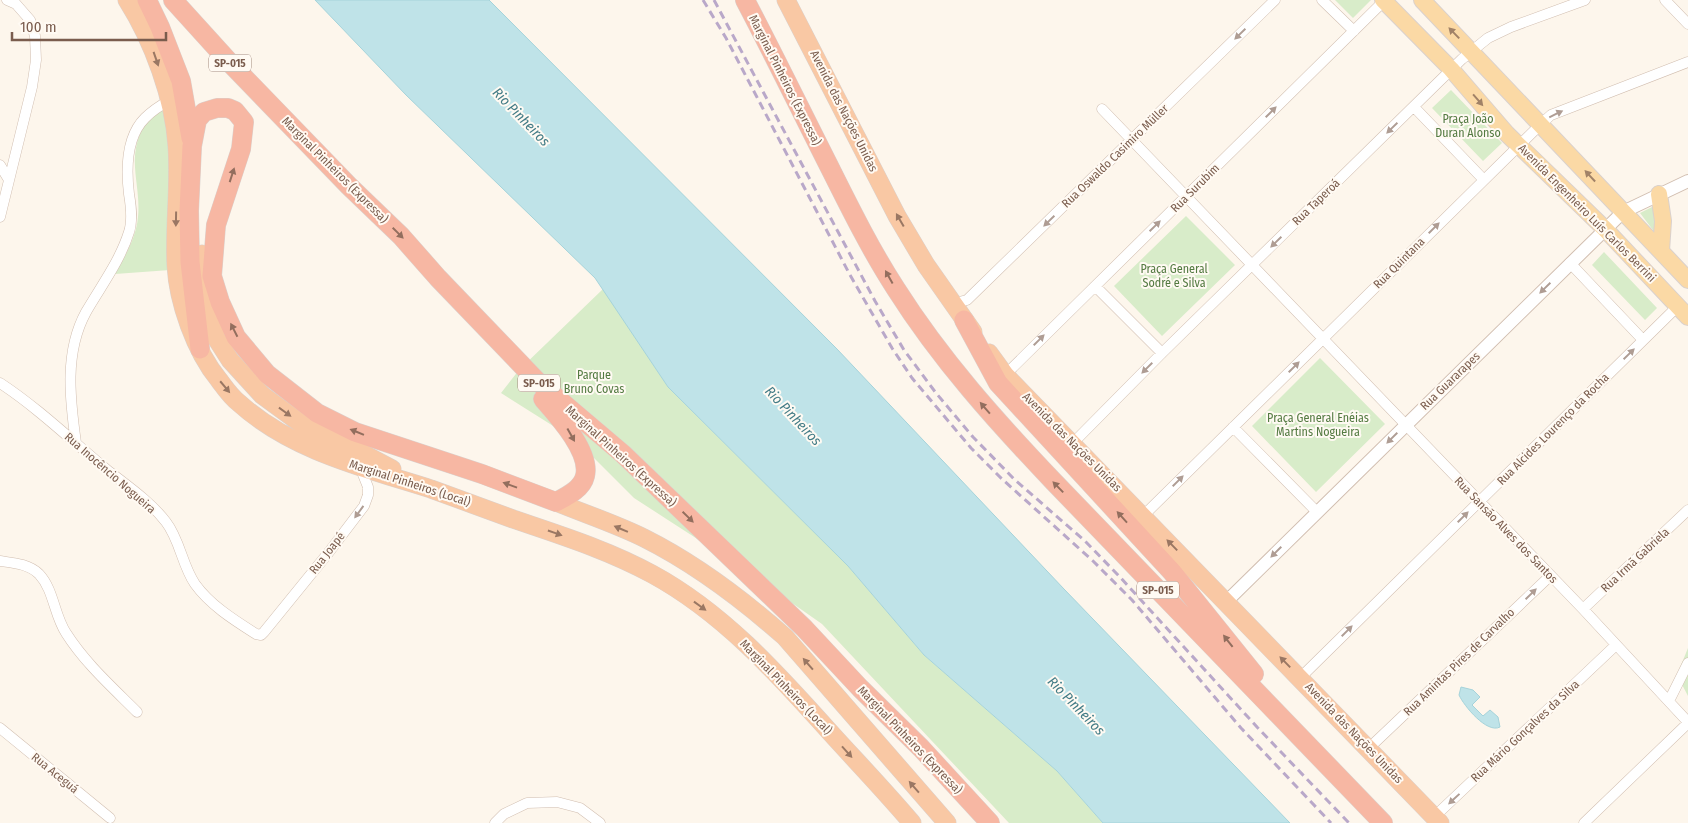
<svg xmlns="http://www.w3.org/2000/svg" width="1688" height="823" font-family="'Fira Sans Condensed',sans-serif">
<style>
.green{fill:#d8ecc9}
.water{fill:#bfe3e8;stroke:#a5d3da}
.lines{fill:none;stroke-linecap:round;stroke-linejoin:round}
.minor-casing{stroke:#d1beb0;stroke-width:11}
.tertiary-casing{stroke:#d1beb0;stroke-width:14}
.primary-casing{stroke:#dad1cd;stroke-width:18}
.trunk-casing{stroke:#dad1cd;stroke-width:19}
.motorway-casing{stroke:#dad1cd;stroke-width:20}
.minor{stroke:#fff;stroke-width:10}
.tertiary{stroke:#fff;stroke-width:12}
.primary{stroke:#fbd9a5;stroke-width:16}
.trunk{stroke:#f9c8a4;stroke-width:18}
.motorway{stroke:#f7b7a3;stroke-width:19}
.rail{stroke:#b9a8c9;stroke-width:3;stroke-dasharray:8 5;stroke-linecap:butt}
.oneway{fill:#a18267}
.oneway2{fill:#af9d94}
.oneway3{fill:#9a7763}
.oneway4{fill:#936e5e}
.labels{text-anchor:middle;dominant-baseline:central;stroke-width:4;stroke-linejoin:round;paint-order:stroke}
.shield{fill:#fffaf3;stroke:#a28b7f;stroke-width:1}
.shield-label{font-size:11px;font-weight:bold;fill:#7a5c4d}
.street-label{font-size:12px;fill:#7a5c4d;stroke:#fffaf3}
.park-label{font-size:12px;fill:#537a41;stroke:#fffaf3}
.water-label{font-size:14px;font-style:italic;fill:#437c86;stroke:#fffaf3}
</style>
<rect width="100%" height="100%" fill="#fdf6ec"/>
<!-- green -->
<path class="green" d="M1335,0H1371L1353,18Z
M1451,90L1502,143L1483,161L1432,108Z
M163,109L169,129L170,270L115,274C125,256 136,238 138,217C141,187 128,163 140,134C142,130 143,126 145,123C150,118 158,114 163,109Z
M1658,204L1656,234L1640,213Z
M1186,216L1235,265L1162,336L1114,286Z
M1604,252L1657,308L1645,320L1592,265Z
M603,289L668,387L848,566L924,655L1057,771L1103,823H1009L822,624L739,566L634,498L577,441L501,393L519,370Z
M1320,358L1385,424L1316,492L1252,426Z
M1688,648V696L1677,675Z"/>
<!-- water -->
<path class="water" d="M315,0H489L837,349L1064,589L1290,823H1103L1057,771L924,655L848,566L668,387L595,278L406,95Z
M1461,687L1473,690L1480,697L1472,705L1483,716L1490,710L1498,717L1500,727C1487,734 1464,706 1459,695Z"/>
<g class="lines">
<!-- minor casing -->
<g class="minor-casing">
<path id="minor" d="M1322,0L1354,31
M1665,0L1688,24
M1414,107L1484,180
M1102,109L1583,609L1688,722
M0,165L9,180
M0,217L32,87L36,60L35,36L30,20L16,4L7,0
M1570,263L1643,340
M1095,286L1162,353
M951,300L959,302L967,300L1275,0
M1005,375L1384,1
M0,383C38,408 71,440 106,469C126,485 150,501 166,522C180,540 182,565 195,584C210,605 234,620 256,634L261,635L264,632L329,552L364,506L368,495V487L360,467
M1233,427L1317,512
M76,443C70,400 64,352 86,312C101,286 120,261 129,232C133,220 131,206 129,194C126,169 126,137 145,118C152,111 161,105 170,100
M1073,443L1162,353L1462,59L1488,38L1511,27L1585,0
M1143,516L1541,124L1551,115L1688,62
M0,561C14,563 29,564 39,574C54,590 54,615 66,633C85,663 112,687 137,712
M1583,609L1688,510
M1300,678L1678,306
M1669,701L1688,663
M0,728L110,818
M1368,749L1550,576
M1434,817L1616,645
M495,823L504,814L527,803L557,802L580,808L600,823
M1584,823L1688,723"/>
</g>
<!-- tertiary casing -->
<g class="tertiary-casing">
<path id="tertiary" d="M1227,601L1623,212L1688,181"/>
</g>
<!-- primary casing -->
<g class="primary-casing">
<path id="primary" d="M1383,0L1451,69L1507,134L1605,229L1688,317
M1422,0L1688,280
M1659,194L1663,221L1661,251"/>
</g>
<!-- trunk casing -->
<g class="trunk-casing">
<path id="trunk" d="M127,0C153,41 174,98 177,146C180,185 174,225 176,265C178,302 195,351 219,380C225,388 231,397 239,403C292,451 365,468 431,489C458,499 486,509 513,519C560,535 608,550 652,574C722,612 776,672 828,730C856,761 885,791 912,823
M786,0L897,216L926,265L973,332
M202,254V273L216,338L230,360L262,395L307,428L358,451L392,469
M989,353L1005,375L1440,823
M556,502C585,514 616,524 644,538C696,564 742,599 785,637L947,823"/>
</g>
<!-- motorway casing -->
<g class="motorway-casing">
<path id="motorway" d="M147,0L160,27L181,81L191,138
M173,0L231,64L349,186L401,236L438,278L537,381L623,454L804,628L860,688L921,748L990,823
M745,0C775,57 803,115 832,172C852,212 872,252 896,289C941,360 996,421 1054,482L1383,823
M964,320L998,383L1172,572L1254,674
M200,349L190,262L189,211L192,146L197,120L204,112L217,108H228L235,111L244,122L241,149L216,225L212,276L220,302L236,337L267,374L317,413L355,432L482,474L556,502C567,496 582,489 585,476C591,452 558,416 543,399"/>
</g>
<!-- minor -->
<use href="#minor" class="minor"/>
<!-- tertiary -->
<use href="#tertiary" class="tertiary"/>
<!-- primary -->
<use href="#primary" class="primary"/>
<!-- trunk -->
<use href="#trunk" class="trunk"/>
<!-- motorway -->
<use href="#motorway" class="motorway"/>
<!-- rail -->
<path class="rail" d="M703,0L726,38L850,275L892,348L912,378L971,448L1002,479L1093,561L1132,600L1241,728L1331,823
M714,0L875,301L904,350L936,393L973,437L1015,480L1085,541L1119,576L1257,727L1349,823"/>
</g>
<!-- one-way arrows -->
<defs><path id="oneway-solid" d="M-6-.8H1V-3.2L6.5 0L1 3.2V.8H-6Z" transform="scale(1.25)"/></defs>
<g class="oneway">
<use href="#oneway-solid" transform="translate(1454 33) rotate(-134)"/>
<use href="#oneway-solid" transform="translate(1478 100) rotate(49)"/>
<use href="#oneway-solid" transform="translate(1590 176) rotate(-133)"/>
</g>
<g class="oneway2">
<use href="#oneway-solid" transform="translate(1240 34) rotate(136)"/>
<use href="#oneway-solid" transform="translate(1271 112) rotate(-45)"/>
<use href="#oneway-solid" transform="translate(1556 114) rotate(-26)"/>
<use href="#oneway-solid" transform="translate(1392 128) rotate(136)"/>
<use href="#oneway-solid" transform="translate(1049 221) rotate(136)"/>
<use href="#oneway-solid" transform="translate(1155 226) rotate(-44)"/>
<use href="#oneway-solid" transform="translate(1434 228) rotate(-45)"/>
<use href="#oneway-solid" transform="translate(1276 242) rotate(136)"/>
<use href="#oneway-solid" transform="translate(1545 288) rotate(136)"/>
<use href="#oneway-solid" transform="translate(1039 340) rotate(-45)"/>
<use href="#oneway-solid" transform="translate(1629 354) rotate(-44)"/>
<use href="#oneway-solid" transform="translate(1294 367) rotate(-45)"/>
<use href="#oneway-solid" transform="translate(1147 368) rotate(135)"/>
<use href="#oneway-solid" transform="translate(1392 438) rotate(135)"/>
<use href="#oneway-solid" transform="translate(1178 481) rotate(-45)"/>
<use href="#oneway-solid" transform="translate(359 512) rotate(126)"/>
<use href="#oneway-solid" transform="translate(1463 517) rotate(-45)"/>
<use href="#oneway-solid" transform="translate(1276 552) rotate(135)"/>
<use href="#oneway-solid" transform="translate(1531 594) rotate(-44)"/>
<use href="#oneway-solid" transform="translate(1347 631) rotate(-45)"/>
<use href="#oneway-solid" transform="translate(1454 799) rotate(137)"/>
</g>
<g class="oneway3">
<use href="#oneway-solid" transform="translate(156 59) rotate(71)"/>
<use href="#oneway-solid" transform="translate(176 219) rotate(91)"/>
<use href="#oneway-solid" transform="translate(900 220) rotate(-120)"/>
<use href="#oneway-solid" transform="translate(225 387) rotate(50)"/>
<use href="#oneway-solid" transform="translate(285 412) rotate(36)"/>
<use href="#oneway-solid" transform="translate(621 529) rotate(-157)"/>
<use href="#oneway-solid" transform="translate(555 533) rotate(19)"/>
<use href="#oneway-solid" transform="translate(1172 545) rotate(-134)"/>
<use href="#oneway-solid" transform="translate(700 606) rotate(36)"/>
<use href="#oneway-solid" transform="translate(1285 662) rotate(-134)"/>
<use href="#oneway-solid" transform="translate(808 664) rotate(-131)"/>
<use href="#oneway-solid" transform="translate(847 752) rotate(48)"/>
<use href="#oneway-solid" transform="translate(914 787) rotate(-131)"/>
</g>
<g class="oneway4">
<use href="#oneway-solid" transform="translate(232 175) rotate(-72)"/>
<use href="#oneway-solid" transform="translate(398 233) rotate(45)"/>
<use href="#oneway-solid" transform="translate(889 277) rotate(-119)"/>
<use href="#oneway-solid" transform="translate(234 330) rotate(-117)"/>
<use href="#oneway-solid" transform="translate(985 408) rotate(-131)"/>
<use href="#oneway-solid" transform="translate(357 432) rotate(-158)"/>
<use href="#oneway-solid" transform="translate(571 435) rotate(61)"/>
<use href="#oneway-solid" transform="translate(510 485) rotate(-160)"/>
<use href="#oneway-solid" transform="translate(1058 487) rotate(-134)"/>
<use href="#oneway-solid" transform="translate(688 517) rotate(44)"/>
<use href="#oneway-solid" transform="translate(1122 517) rotate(-132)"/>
<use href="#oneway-solid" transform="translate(1228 641) rotate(-128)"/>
</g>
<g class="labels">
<!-- shield labels -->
<g class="shield">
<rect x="209" y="54.5" width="42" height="17" rx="4"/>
<rect x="518" y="374.5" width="42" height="17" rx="4"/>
<rect x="1137" y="581.5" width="42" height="17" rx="4"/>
</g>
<g class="shield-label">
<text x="230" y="63">SP-015</text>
<text x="539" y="383">SP-015</text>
<text x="1158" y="590">SP-015</text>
</g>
<!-- street labels -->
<g class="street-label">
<text transform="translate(785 80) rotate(63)">Marginal Pinheiros (Expressa)</text>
<text transform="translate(844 111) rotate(63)">Avenida das Nações Unidas</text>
<text transform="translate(1115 156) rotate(-44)">Rua Oswaldo Casimiro Müller</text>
<text transform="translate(335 170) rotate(45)">Marginal Pinheiros (Expressa)</text>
<text transform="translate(1195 188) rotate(-45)">Rua Surubim</text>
<text transform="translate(1316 202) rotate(-44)">Rua Taperoá</text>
<text transform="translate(1587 213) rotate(45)">Avenida Engenheiro Luís Carlos Berrini</text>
<text transform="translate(1399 263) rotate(-45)">Rua Quintana</text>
<text transform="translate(1450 381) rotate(-44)">Rua Guararapes</text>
<text transform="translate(1553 429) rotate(-45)">Rua Alcides Lourenço da Rocha</text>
<text transform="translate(1072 442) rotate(45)">Avenida das Nações Unidas</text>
<text transform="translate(621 456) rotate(42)">Marginal Pinheiros (Expressa)</text>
<text transform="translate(110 473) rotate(41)">Rua Inocêncio Nogueira</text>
<text transform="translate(410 483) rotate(18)">Marginal Pinheiros (Local)</text>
<text transform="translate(1506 530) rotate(46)">Rua Sansão Alves dos Santos</text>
<text transform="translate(327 553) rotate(-52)">Rua Joapé</text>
<text transform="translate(1635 560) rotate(-43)">Rua Irmã Gabriela</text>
<text transform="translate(1459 662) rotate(-44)">Rua Amintas Pires de Carvalho</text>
<text transform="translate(786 687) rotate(46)">Marginal Pinheiros (Local)</text>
<text transform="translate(1525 731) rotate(-43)">Rua Mário Gonçalves da Silva</text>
<text transform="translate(1354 733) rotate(46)">Avenida das Nações Unidas</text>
<text transform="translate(910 740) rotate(46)">Marginal Pinheiros (Expressa)</text>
<text transform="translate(55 773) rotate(39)">Rua Aceguá</text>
</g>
<!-- park labels -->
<g class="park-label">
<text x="1468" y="119">Praça João<tspan x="1468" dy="14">Duran Alonso</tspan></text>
<text x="1174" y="269">Praça General<tspan x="1174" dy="14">Sodré e Silva</tspan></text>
<text x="594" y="375">Parque<tspan x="594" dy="14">Bruno Covas</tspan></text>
<text x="1318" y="418">Praça General Enéias<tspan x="1318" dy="14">Martins Nogueira</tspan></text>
</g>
<!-- water labels -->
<g class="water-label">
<text transform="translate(521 117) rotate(46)">Rio Pinheiros</text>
<text transform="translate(793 416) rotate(47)">Rio Pinheiros</text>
<text transform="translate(1076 706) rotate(46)">Rio Pinheiros</text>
</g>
</g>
<!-- scale -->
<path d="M12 32v8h154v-8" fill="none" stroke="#7a5c4d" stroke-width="2.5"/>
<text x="20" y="32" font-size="15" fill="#7a5c4d" stroke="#fffaf3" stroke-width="4" paint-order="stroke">100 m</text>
</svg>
